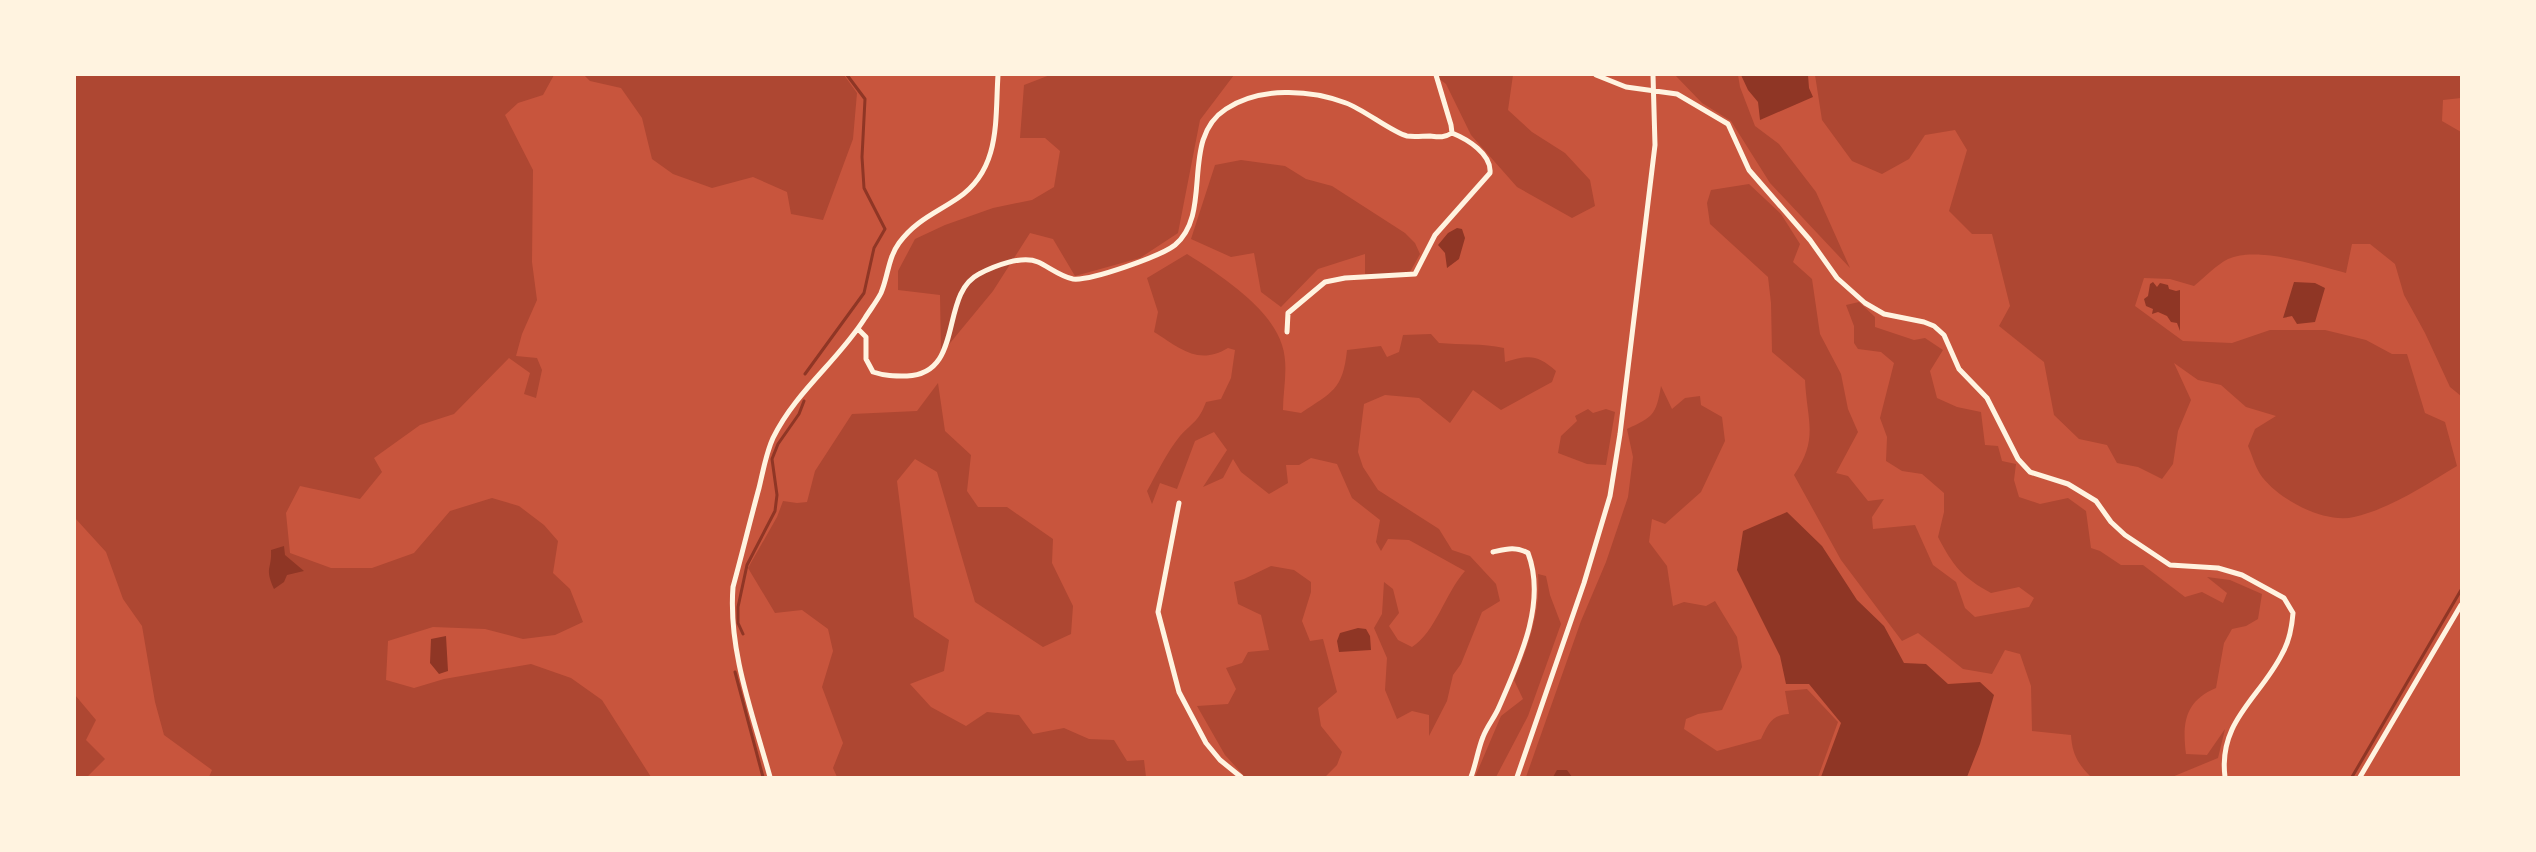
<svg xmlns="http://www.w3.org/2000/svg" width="2536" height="852" font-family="'PT Sans Narrow',sans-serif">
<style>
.green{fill:#ae4732}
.water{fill:#8f3625}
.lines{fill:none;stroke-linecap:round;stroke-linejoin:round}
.stream{stroke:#8f3625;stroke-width:3}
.minor{stroke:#fff3e0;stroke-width:5}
</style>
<rect width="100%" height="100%" fill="#c8553d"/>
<!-- green -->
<path class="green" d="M75,75H554L543,95L518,103L505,115L533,170L532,262L537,300L522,334L516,356L537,358L542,370L536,398L524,394L530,373L509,358L454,414L420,425L374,458L382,472L360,499L300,486L286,513L290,553L331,568H372L414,553L450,511L492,498L519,506L544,525L558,541L553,573L570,589L583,622L555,635L523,639L485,629L433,627L388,641L386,680L414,688L444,679L531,664L571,678L602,700L651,777H209L212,770L164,735L155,702L142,626L123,599L106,552L75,518Z
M584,75H844L857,93L853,139L823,220L791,214L787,192L753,177L712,188L673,174L652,159L642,118L621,88L590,81Z
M1050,75H1234L1200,120L1178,233L1140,258L1075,276L1053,239L1030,233L993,291L941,354L940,295L898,290V271L915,239L945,225L993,208L1032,200L1054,187L1060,151L1045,138H1020L1024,85Z
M1434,75H1513L1508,110L1532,132L1565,153L1590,180L1595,206L1572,218L1517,187L1471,135L1446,84Z
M1675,75H1738L1740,87L1755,126L1779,144L1816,192L1850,268L1770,183L1731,121L1702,103Z
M1815,75H2461V98L2443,100L2442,121L2461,132V396L2450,387L2425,333L2404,295L2395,264L2370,244H2352L2346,273C2315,265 2258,246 2228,259C2216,265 2204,278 2194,286L2170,279L2144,278L2135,306L2183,341L2232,343L2270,330H2325L2366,340L2392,354H2407L2425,413L2445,422L2457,466C2425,485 2392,508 2354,517C2324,524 2277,499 2260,474C2255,466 2252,455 2248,446L2255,429L2276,416L2246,407L2221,385L2198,380L2174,363L2191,400L2178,431L2173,464L2162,479L2138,467L2117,463L2107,445L2079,439L2054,415L2044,362L1999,326L2010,306L1992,234H1972L1949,211L1967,150L1955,130L1925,135L1909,159L1882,174L1852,161L1822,120Z
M1241,160L1285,166L1306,179L1332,186L1405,233L1415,243L1420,254L1409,274H1365V254L1318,269L1281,307L1261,292L1254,253L1231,257L1191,239L1215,165Z
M1749,184L1781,214L1800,244L1793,262L1812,279L1820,334L1841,374L1848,409L1858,432L1836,473L1848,476L1868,501L1884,499L1872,517L1873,529L1915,525L1933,565L1956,582L1965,608L1975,617L2029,607L2034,598L2019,587L1991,593C1962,577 1953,566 1938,537L1944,512V493L1922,474L1902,471L1886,461L1887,437L1880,418L1894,363L1881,352L1858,349L1854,343V326L1846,305L1859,302L1875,317V327L1914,340L1925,338L1943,350L1930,371L1937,398L1957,407L1981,412L1985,445L1998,446L2002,461L2016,464L2014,480L2019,497L2040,504L2068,498L2086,511L2091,548L2100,551L2121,565H2143L2185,597L2202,592L2223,603L2227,593L2207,577L2230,580L2262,594L2258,619L2246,626L2232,629L2224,643L2216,688C2185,701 2182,723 2186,754L2207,755L2225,729L2218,758L2172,777H2091C2078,764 2072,754 2071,735L2032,731L2031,686L2020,654L2005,650L1992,674L1963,669L1918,633L1902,641L1841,560L1794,475C1819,438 1807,422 1805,380L1772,352L1771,303L1768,277L1710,224L1707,203L1711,190Z
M1187,254C1219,274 1271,308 1282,345C1289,366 1283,389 1283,410L1301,413C1332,392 1343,390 1347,350L1381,346L1387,357L1399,352L1403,335L1431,334L1439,343C1461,345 1482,343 1504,348L1505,362C1529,355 1537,354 1556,371L1552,382L1501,410L1473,390L1450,423L1419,398L1385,395L1364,404L1358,452L1363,467L1378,490L1439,529L1452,550L1470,556L1496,584L1500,601L1482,612L1461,664L1453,675L1447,701L1429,736V715L1412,711L1397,719L1385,690L1387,658L1374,628L1382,614L1384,582L1393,589L1399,613L1389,626L1398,640L1412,647C1435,633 1446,592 1465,571L1409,540L1388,539L1381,551L1376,542L1380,520L1352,498L1337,464L1311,458L1299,465H1286L1288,483L1269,494L1241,472L1233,459L1223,478L1203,487L1227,450L1214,432L1195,441L1177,489L1160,483L1152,504L1147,491C1157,473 1167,452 1180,436C1193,422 1199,421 1206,402L1221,399L1231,378L1235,350L1228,348C1198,366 1180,348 1154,332L1158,312L1147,278Z
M938,383L945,431L971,455L967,491L978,507H1007L1053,539L1052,563L1073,606L1071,634L1043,647L975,602L937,472L915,459L897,481L914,617L949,640L944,671L910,684L931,707L966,726L987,712L1019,715L1033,734L1064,728L1089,739L1114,740L1127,761L1144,760L1146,777H837L833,768L843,743L822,687L833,651L828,629L802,610L775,613L748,568L777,517L783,501L797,503L807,502L815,471L852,414L917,411Z
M1661,386L1672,409L1685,398L1700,396L1701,405L1722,417L1725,441L1701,492L1665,524L1652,519L1649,542L1667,566L1673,606L1684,602L1706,606L1715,601L1737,637L1742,667L1722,710L1698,714L1686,719L1684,729L1717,751L1761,739C1768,725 1771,715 1789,714L1785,691L1807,689L1838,722L1818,777H1526L1581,621L1606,562L1628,497L1633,457L1627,429C1653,417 1656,415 1661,386Z
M1588,409L1593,413L1606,409L1615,412L1606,465L1587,464L1558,453L1561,436L1577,421L1575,416Z
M1271,566L1294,570L1311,582V592L1302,621L1310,641L1323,639L1337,692L1318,708L1321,726L1342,752L1337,765L1325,777H1245L1225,755L1197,706L1228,704L1236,689L1226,668L1242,663L1248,652L1269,650L1261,615L1238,604L1234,582L1244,579Z
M1538,574L1546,576L1550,595L1561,624L1528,716L1496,777H1475L1501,716L1523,699L1514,680C1528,647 1541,611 1538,574Z
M75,695L96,720L86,740L105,759L87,777H75Z"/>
<!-- water -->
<path class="water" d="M1741,75H1808L1809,88L1813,97L1760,120L1758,102L1748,90Z
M1457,228L1462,229L1465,238L1459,259L1447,268L1445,253L1438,245L1448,233Z
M2153,282L2157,287L2160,283L2168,285L2169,289L2176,291L2180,290V331L2177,323L2171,322L2167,316L2158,312L2152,314L2153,309L2146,306L2144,299L2148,296L2150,284Z
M2294,282L2315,283L2325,288L2315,322L2297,324L2292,316L2283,318Z
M1787,512L1822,546L1857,600L1884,626L1904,663L1926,664L1948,684L1980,682L1994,695L1980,744L1967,777H1821L1841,723L1809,684H1786L1780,656L1737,570L1743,531Z
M284,546L285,555L304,571L287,575L284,582L274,589C264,567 272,570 271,550Z
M1358,628L1366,629L1370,636L1371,650L1339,652L1337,641L1340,633Z
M446,636L448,671L439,674L430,663L431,639Z
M1557,770H1567L1572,777H1553Z"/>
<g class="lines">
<!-- stream -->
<path class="stream" d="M805,374L864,293L874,248L885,229L864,188L862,157L865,99L847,75
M743,634L738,623V607L747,565L775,511L777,495L772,459L778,444L799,414L804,401
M735,672L763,777
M2352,777L2461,590"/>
<!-- minor -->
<path class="minor" d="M1596,75L1626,87L1677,94L1728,124L1749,170L1810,240L1837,278L1865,303L1884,314L1924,322L1934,326L1944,335L1959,369L1987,398L2018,459L2030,472L2068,484L2096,501L2111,522L2125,535L2170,565L2218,568L2242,575L2284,598L2293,613C2292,626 2289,642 2282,654C2260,698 2218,721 2225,777
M858,329L866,337V359L873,372C885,376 894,376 907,376C965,374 939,294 979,274C994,266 1022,255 1038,262C1049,267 1061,277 1073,279C1091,281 1161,256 1175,245C1214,212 1179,139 1226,109C1260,87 1309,89 1346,103C1363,109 1393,133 1407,136C1414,137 1423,136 1430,136C1439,137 1444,138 1452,133L1451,125L1436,75
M1287,332L1288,313L1325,282L1345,278L1415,274L1435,235L1490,173C1492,154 1467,139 1452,133
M1179,503L1158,612L1179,692L1206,743L1220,760L1241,777
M770,777C753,715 728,651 733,587C742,554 750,521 759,488C763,472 766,453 773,438C796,391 838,361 865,318C870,310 877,301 881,293C888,277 888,258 899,243C916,220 936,213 958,198C1001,169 995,120 998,75
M1471,777C1476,764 1478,749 1483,737C1487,726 1495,717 1499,707C1519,661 1547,603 1528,553C1516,546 1506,549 1493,552
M1517,777L1584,583L1610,496L1620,434L1655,145L1653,75
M2360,777L2461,605"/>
</g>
<!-- border -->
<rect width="2536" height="852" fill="none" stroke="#fff3e0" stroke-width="152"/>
</svg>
